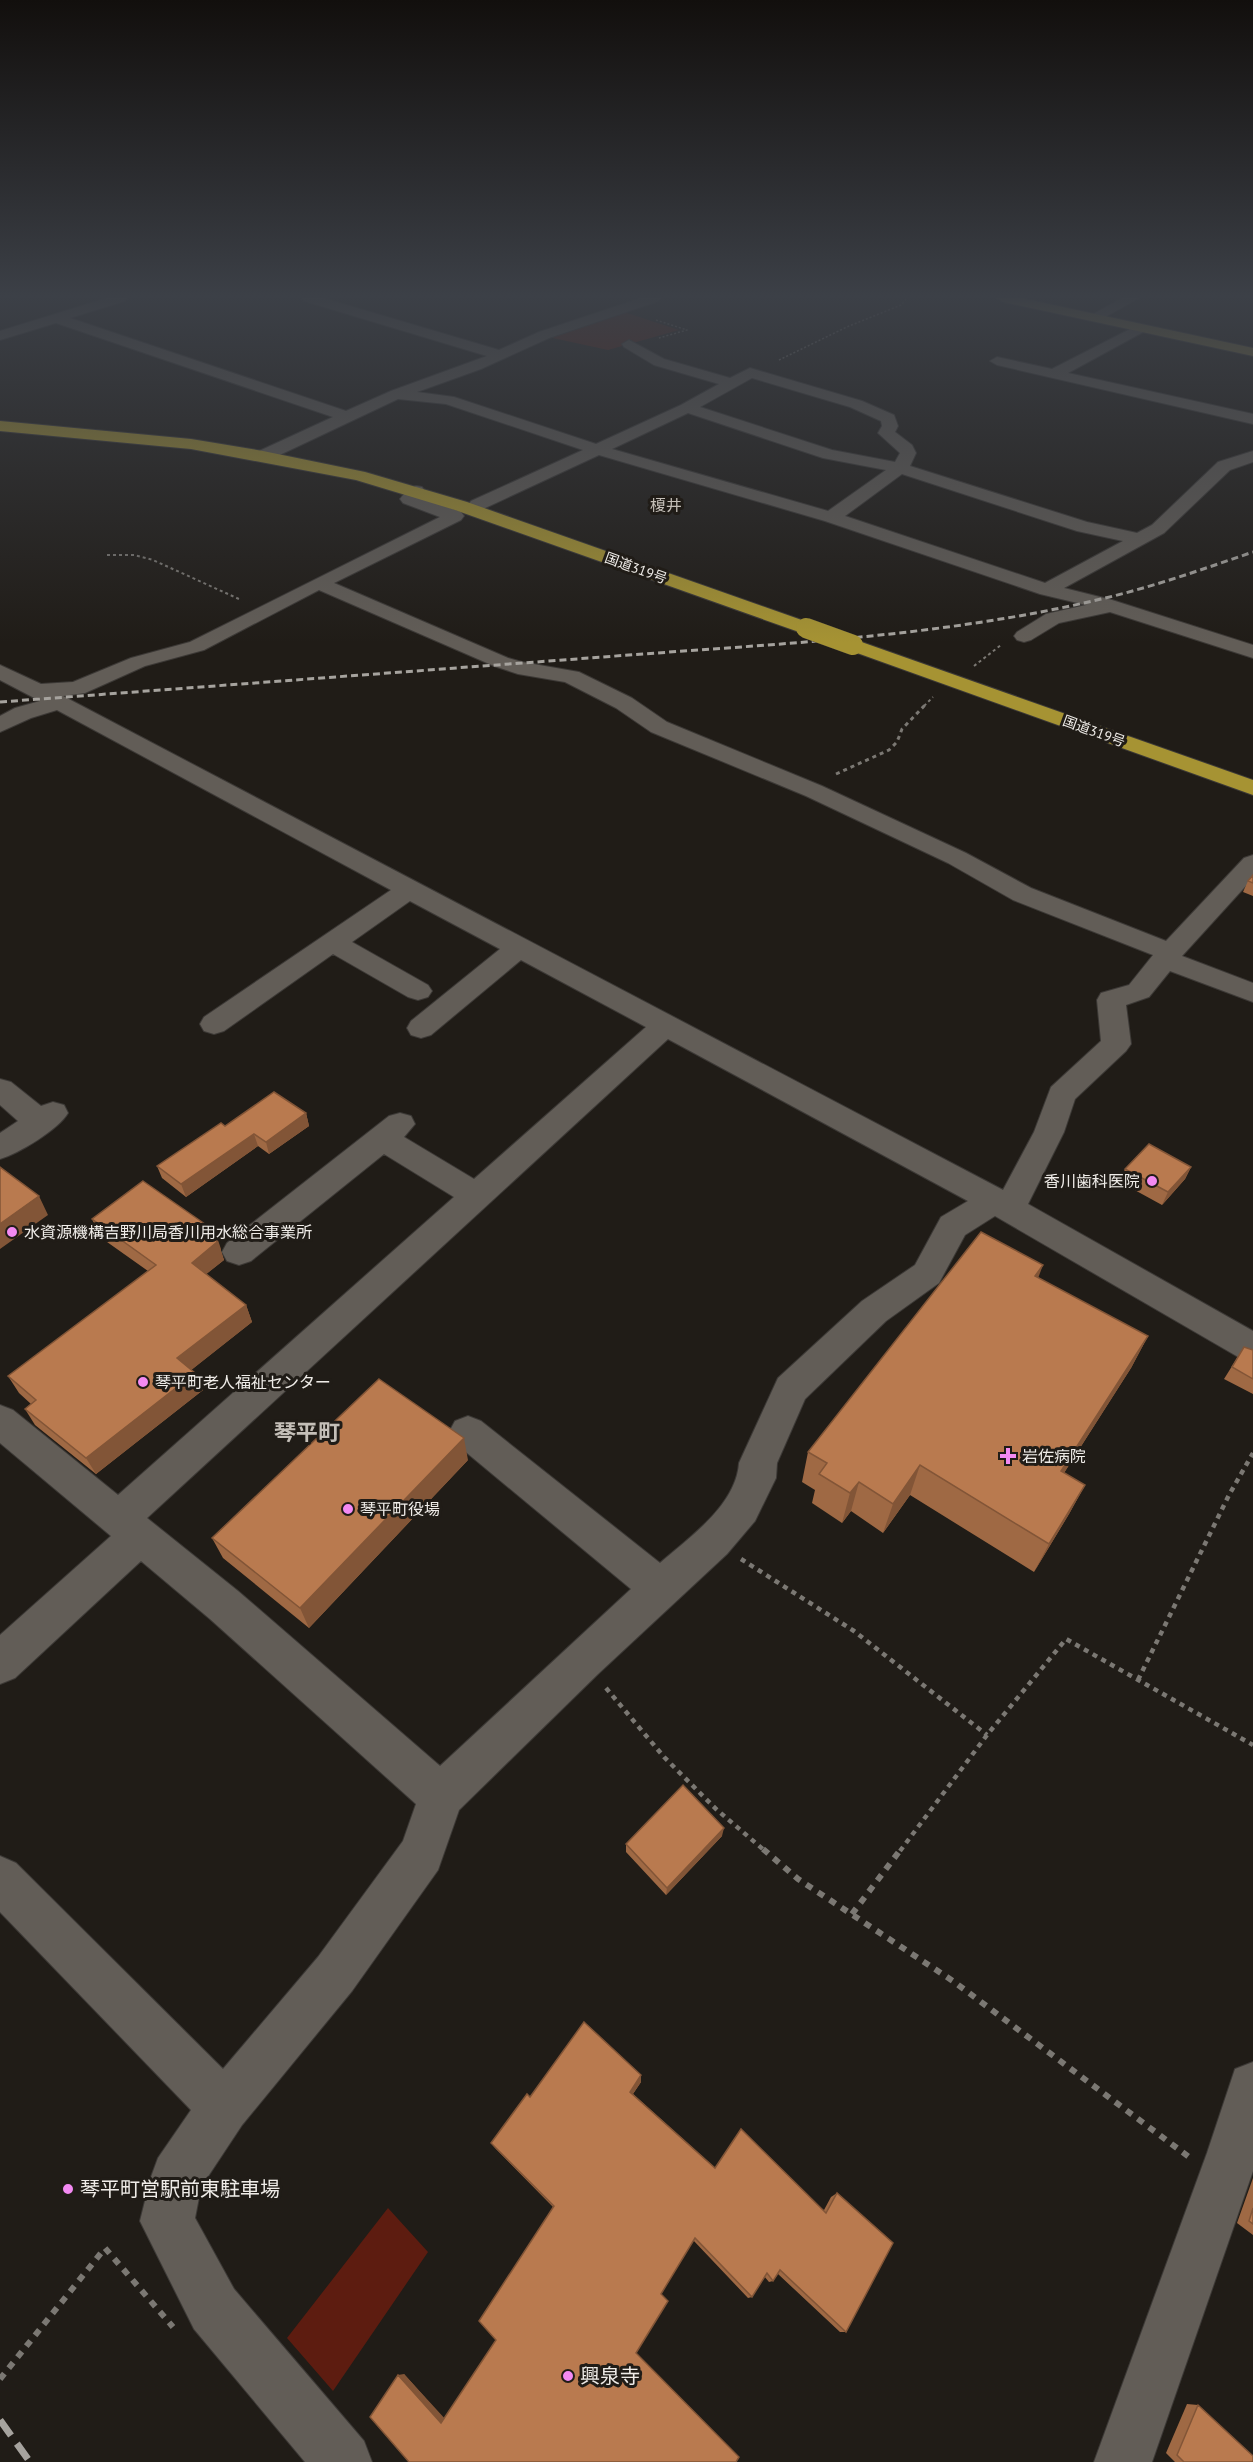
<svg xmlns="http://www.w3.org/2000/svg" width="1253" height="2462" font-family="'PT Sans','Noto Sans JP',sans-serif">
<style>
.green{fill:#5d1c10}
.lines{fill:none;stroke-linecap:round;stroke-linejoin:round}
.minor-casing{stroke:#3c3936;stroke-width:2}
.major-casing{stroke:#3c3936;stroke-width:2}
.highway-casing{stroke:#3c3936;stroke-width:2}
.path-far4{stroke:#7b7873;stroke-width:1.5;stroke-dasharray:2 2;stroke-linecap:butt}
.path-far3{stroke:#7b7873;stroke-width:2;stroke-dasharray:3 3;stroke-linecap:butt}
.path-far2{stroke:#7b7873;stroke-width:3;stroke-dasharray:4 4;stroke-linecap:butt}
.path-far1{stroke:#7b7873;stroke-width:4.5;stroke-dasharray:5 5;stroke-linecap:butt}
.path{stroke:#7b7873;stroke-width:6;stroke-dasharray:7 7;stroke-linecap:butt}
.minor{fill:#625d57;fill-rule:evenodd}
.major{fill:#8b7d41;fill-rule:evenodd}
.highway{fill:#a69333;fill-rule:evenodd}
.rail-far1{stroke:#a6a39e;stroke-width:3;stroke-dasharray:7 4;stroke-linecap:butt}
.rail{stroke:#a6a39e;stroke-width:7;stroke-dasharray:19 10;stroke-linecap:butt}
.highway-bridge-casing{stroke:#3c3936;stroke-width:21;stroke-linecap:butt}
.highway-bridge{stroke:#a69333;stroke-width:20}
.wall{fill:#9f6944}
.shaded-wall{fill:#825537}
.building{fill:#b97a4f;stroke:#825537;stroke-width:1.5}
.poi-dot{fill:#f38af2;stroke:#201c17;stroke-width:2}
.labels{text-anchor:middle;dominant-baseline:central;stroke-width:6;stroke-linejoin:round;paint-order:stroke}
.far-street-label{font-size:14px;fill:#efece8;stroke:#201c17}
.far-quarter-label{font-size:16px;fill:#c4bfb8;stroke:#201c17}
.poi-label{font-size:16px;fill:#efece8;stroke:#201c17;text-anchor:start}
.near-poi-label{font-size:20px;fill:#efece8;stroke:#201c17;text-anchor:start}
.district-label{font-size:22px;font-weight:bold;fill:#c4bfb8;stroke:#201c17}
</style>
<rect width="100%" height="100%" fill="#201c17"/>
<!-- green -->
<path class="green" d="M621,311L679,330L608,350L548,337Z
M388,2208L428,2252L333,2391L287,2338Z"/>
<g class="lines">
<!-- minor casing -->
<g class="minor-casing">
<path id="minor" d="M107,298H127L125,301L70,318L346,411L391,391L487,356L304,301L302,298H323L499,350L539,332L641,298H661L659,301L549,338L481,369L417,392L454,397L596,444L681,405L719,384L654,365L624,347L622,344L629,340L664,359L730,378L750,368L862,401L894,415L898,426L895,432L912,445L916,453L910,466L1087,522L1137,533L1152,525L1218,462L1253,451V462L1230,470L1164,533L1064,588L1112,600L1253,645V658L1110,612L1059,623L1031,640L1024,642L1017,640L1014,636L1017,632L1046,614L1086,605L1040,594L825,521L599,455L483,509H471L468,505L471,501L583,450L446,404L398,399L269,460H257L255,456L257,452L333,417L56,323L0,340V331ZM752,378L850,407L881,421L882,426L878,433L900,453L895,462L832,450L700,407ZM688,413L823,458L886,470L828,511L612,449ZM902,474L1077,531L1123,541L1045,583L845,516Z
M1122,298H1139L1100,320L1095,321L1088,317Z
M1140,324L1147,328L1145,331L1068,373L1253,414V424L997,365L990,361L997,357L1052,369Z
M416,486L422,487L425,491L420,497L461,512L464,516L461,520L334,583L508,658L522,662L579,672L632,698L667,722L822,786L966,853L1031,888L1166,941L1244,858L1253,855V878L1182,956L1253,983V1002L1170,971L1149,997L1126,1005L1131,1044L1126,1051L1075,1099L1064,1132L1028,1204L1253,1331V1363L1240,1358L995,1216L965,1235L939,1283L886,1321L805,1399L777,1463L776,1478L755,1521L727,1554L598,1674L459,1810L438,1870L352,1991L242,2125L201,2187L195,2218L234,2289L364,2441L372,2462H305L194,2329L140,2221L151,2177L158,2158L191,2110L0,1912V1856L16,1863L223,2069L318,1957L403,1841L416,1804L210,1619L141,1561L15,1678L0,1684V1635L111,1536L0,1443V1405L13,1410L118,1495L454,1197L384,1154L251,1261L239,1265L227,1261L222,1252L227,1243L389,1116L400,1113L411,1116L415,1124L404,1137L474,1179L646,1027L521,960L431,1035L421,1038L411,1035L407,1028L411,1021L500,949L410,901L352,942L428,985L432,991L428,997L418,1000L408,997L333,954L224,1031L214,1034L204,1031L200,1024L204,1017L391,890L57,710L31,718L0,732V716L15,708L40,701L0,680V665L41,684L73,682L131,658L190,642L440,517L403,503L400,499C405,493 408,488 416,486ZM319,590L494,666L518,674L565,682L616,708L651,732L806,796L948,863L1013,900L1153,955L1129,985L1101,993L1097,1000L1101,1041L1051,1087L1034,1132L1003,1190L63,696L85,693L145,666L204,650ZM668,1039L968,1201L941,1217L915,1265L862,1301L778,1378L739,1463C736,1505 690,1537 660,1563L481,1421L468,1416L455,1421L449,1432L455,1443L631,1589L440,1766L238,1591L147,1518Z
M0,1079L11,1082L41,1106L53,1102L64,1105L68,1113C59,1129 18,1154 0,1159V1133L18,1121L0,1105Z
M1253,2062V2171L1152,2462H1094L1207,2153L1235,2069Z"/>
</g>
<!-- major casing -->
<g class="major-casing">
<path id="major" d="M996,298H1021L1253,348V356L1003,302Z"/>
</g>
<!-- highway casing -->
<g class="highway-casing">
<path id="highway" d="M0,421L191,439L263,451L365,472L467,502L813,624L816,628L813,632H799L455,510L356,480L191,449L0,431Z
M853,639L1253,780V795L846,649L843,645L846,641Z"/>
</g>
<!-- path-far4 -->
<path class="path-far4" d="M656,320L687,330L659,338
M779,360L849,326L901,305L907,298"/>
<!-- path-far3 -->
<path class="path-far3" d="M107,555H134L153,560L239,599
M974,666L1001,645
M924,706L933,697"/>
<!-- path-far2 -->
<path class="path-far2" d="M836,774L889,750L897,742L902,729L926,704"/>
<!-- path-far1 -->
<path class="path-far1" d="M741,1559L854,1631L987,1735
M1138,1680L1229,1495L1253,1453
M606,1688L664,1757L716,1809L765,1851
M900,1851L987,1735L1066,1639L1253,1745"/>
<!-- path -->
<path class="path" d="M763,1849L798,1879L953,1981L1189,2157
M852,1914L901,1849
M0,2379L105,2248L173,2327"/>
<!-- minor -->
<use href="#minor" class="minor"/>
<!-- major -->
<use href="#major" class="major"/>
<!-- highway -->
<use href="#highway" class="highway"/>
<!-- rail-far1 -->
<path class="rail-far1" d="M0,702C201,687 402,672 603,657C769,644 938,638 1101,599C1153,587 1203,569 1253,552"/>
<!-- rail -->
<path class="rail" d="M0,2420L30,2462"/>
<!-- highway-bridge casing -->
<g class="highway-bridge-casing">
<path id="highway-bridge" d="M806,628L853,645"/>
</g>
<!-- highway-bridge -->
<use href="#highway-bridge" class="highway-bridge"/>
</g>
<!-- wall -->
<path class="wall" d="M1253,875V896L1243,892L1248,881Z
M306,1113L309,1126L269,1154L258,1146L186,1197L162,1178L157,1166L225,1126Z
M1191,1167L1185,1179L1162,1205L1120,1182L1125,1169Z
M92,1219L221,1249V1251L224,1260L206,1274L246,1305L252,1322L191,1370L203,1390L96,1474L35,1425L25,1409L31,1404L19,1393L8,1376L148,1271L100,1237Z
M1038,1278L1148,1336L1131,1368L1064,1473L1085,1485L1069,1514L1034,1572L910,1495L883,1533L851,1511L842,1523L812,1503L815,1490L802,1482L808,1452Z
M1244,1347L1253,1350V1394L1224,1379Z
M468,1460L309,1628L223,1558L212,1538Z
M722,1836L666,1895L626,1852V1844Z
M641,2075V2082L633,2094L715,2168L824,2210L831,2197L837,2193L846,2332H840L778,2274L773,2281L769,2282L764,2276L752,2297L748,2298L693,2240L409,2462L404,2374L444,2419L496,2340L553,2207L495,2148L491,2143Z
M1253,2178V2235L1237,2223Z
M1187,2404L1198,2405L1253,2462H1175L1166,2453Z"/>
<!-- shaded-wall -->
<path class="shaded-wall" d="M306,1113L309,1126L269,1154L266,1142Z
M254,1134L258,1146L186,1197L181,1184Z
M1191,1167L1185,1179L1162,1205L1168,1192Z
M39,1196L48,1215L0,1249V1224Z
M215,1231L221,1249V1251L224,1260L199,1280L192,1263Z
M1043,1265L1031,1297L1035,1276Z
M246,1305L252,1322L185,1375L177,1358Z
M1148,1336L1131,1368L1046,1501L1061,1471Z
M195,1373L203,1390L96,1474L86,1458Z
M464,1438L468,1460L309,1628L300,1608Z
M920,1465L910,1495L883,1533L893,1504Z
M859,1482L851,1511L842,1523L850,1493Z
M1085,1485L1069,1514L1034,1572L1049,1544Z
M724,1828L722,1836L666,1895L667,1888Z
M641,2075V2082L630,2098V2092Z
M404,2374L447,2421L441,2423L398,2375Z"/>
<!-- building -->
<path class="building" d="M1253,875V883L1248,881Z
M274,1092L306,1113L266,1142L254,1134L181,1184L157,1166L221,1123L225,1126Z
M1149,1144L1191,1167L1168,1192L1125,1169Z
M0,1167L39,1196L0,1224Z
M143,1181L215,1231L214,1236L217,1242L192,1263L246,1305L177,1358L195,1373L86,1458L25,1409L36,1400L8,1376L156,1265L92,1219Z
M981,1232L1043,1265L1035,1276L1148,1336L1061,1471L1085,1485L1049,1544L920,1465L893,1504L859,1482L850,1493L819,1474L827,1463L808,1452Z
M1244,1347L1253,1350V1379L1232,1367Z
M379,1379L464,1438L300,1608L212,1538Z
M683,1785L724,1828L667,1888L626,1844Z
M584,2022L641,2075L630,2092L715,2168L741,2129L826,2213L837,2193L893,2243L846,2332L780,2270L773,2281L767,2273L752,2297L695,2238L661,2294L668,2301L636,2353L739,2457L736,2462H409L370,2417L398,2375L441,2423L496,2340L479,2321L554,2206L491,2143L527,2094L530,2097Z
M1253,2208V2224L1249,2221Z
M1198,2405L1253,2456V2462H1184L1177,2455Z"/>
<!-- sky -->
<linearGradient id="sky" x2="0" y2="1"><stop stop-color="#120f0d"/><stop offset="0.46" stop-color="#3c4047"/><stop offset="1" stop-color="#3c4047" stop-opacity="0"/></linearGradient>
<rect width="1253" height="643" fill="url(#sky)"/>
<!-- markers -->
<g class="poi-dot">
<circle cx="1152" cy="1181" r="6"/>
<circle cx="12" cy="1232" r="6"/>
<circle cx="143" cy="1382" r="6"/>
<path d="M1005 1447h6v6h6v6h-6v6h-6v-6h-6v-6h6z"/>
<circle cx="348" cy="1509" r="6"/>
<circle cx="68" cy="2189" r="6"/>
<circle cx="568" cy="2376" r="6"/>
</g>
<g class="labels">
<!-- far-street labels -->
<g class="far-street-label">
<text transform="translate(636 568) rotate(20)">国道319号</text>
<text transform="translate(1094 731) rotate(20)">国道319号</text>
</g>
<!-- far-quarter labels -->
<g class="far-quarter-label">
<text x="666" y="505">榎井</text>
</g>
<!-- poi labels -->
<g class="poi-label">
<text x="1140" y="1181" text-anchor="end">香川歯科医院</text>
<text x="24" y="1232">水資源機構吉野川局香川用水総合事業所</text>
<text x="155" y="1382">琴平町老人福祉センター</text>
<text x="1022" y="1456">岩佐病院</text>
<text x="360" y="1509">琴平町役場</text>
</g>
<!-- near-poi labels -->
<g class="near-poi-label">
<text x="80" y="2189">琴平町営駅前東駐車場</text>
<text x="580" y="2376">興泉寺</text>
</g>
<!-- district labels -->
<g class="district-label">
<text x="307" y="1432">琴平町</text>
</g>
</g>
</svg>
